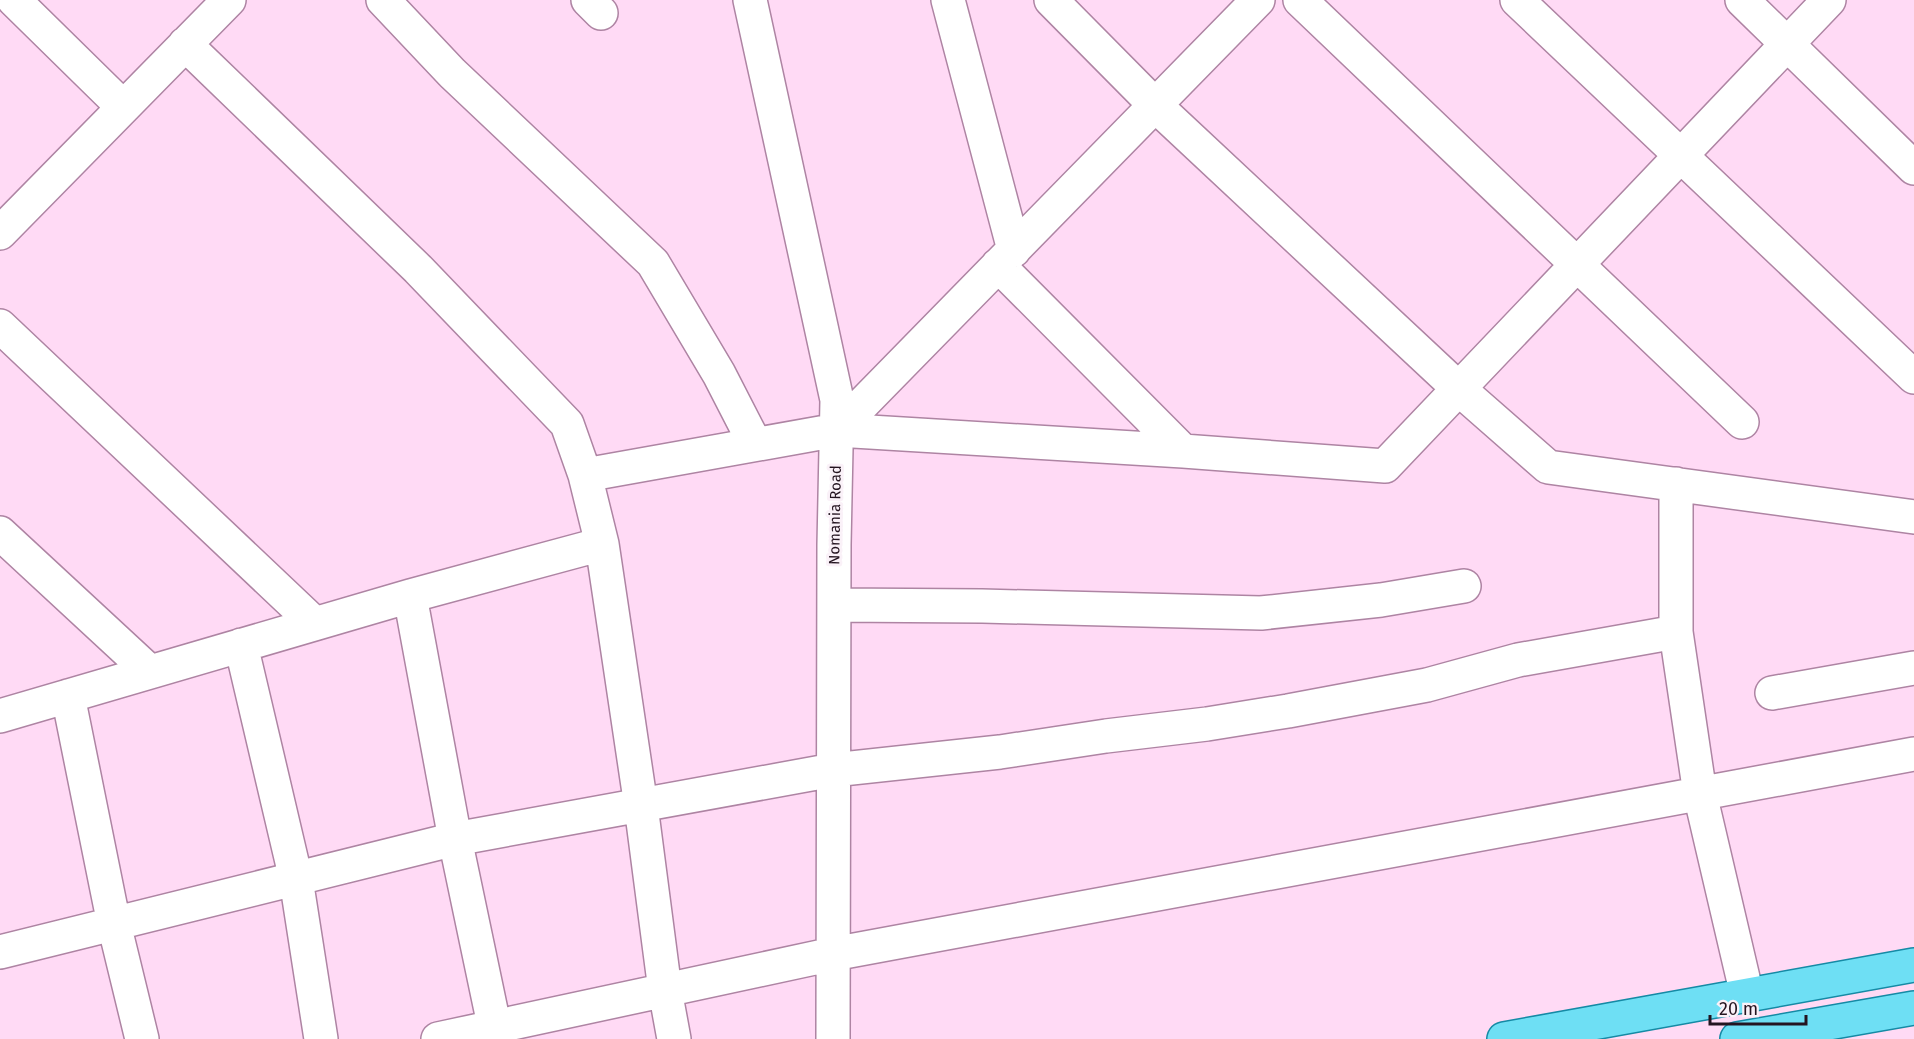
<svg xmlns="http://www.w3.org/2000/svg" width="1914" height="1039" font-family="'Fira Sans',sans-serif">
<style>
.lines{fill:none;stroke-linecap:round;stroke-linejoin:round}
.minor-casing{stroke:#ae84a3;stroke-width:36}
.major-casing{stroke:#158aa5;stroke-width:36}
.minor{stroke:#fff;stroke-width:33}
.major{stroke:#6edff4;stroke-width:33}
.labels{text-anchor:middle;dominant-baseline:central;stroke-width:6;stroke-linejoin:round;paint-order:stroke}
.street-label{font-size:15px;fill:#241420;stroke:#faf1f8}
</style>
<rect width="100%" height="100%" fill="#ffdaf5"/>
<g class="lines">
<!-- minor casing -->
<g class="minor-casing">
<path id="minor" d="M14,0L123,107
M383,0L452,73L653,263L719,374L755,444
M588,0L601,13
M750,0L837,400L834,545L833,1039
M948,0L1014,250
M1051,0L1155,105L1459,389L1548,467L1914,517
M1300,0L1742,422
M1517,0L1914,377
M1742,0L1914,168
M185,44L418,269L567,424L585,475L602,544L641,806L665,990L674,1039
M0,233L229,0
M998,265L1183,451
M0,326L314,623
M837,430L1258,0
M585,475L837,430L1183,451L1385,466L1829,0
M1676,484V632L1700,794L1747,995
M0,533L149,671
M410,596L455,839L497,1039
M834,605L982,606L1261,613L1381,600L1464,586
M241,645L296,879L321,1039
M1772,693L1914,668
M68,696L114,924L142,1039
M0,716L410,596L602,544
M0,952L455,839L833,770L1000,752L1106,736L1207,724L1288,711L1427,685L1518,660L1676,632
M438,1039L833,954L1914,754"/>
</g>
<!-- major casing -->
<g class="major-casing">
<path id="major" d="M1504,1039L1914,965
M1737,1039L1914,1008"/>
</g>
<!-- minor -->
<use href="#minor" class="minor"/>
<!-- major -->
<use href="#major" class="major"/>
</g>
<g class="labels">
<!-- street labels -->
<g class="street-label">
<text transform="translate(835 515) rotate(-89)">Nomania Road</text>
</g>
</g>
<!-- scale -->
<path d="M1710 1015v9h96v-9" fill="none" stroke="#241420" stroke-width="3"/>
<text x="1719" y="1015" font-size="18" fill="#241420" stroke="#faf1f8" stroke-width="4.5" paint-order="stroke">20 m</text>
</svg>
